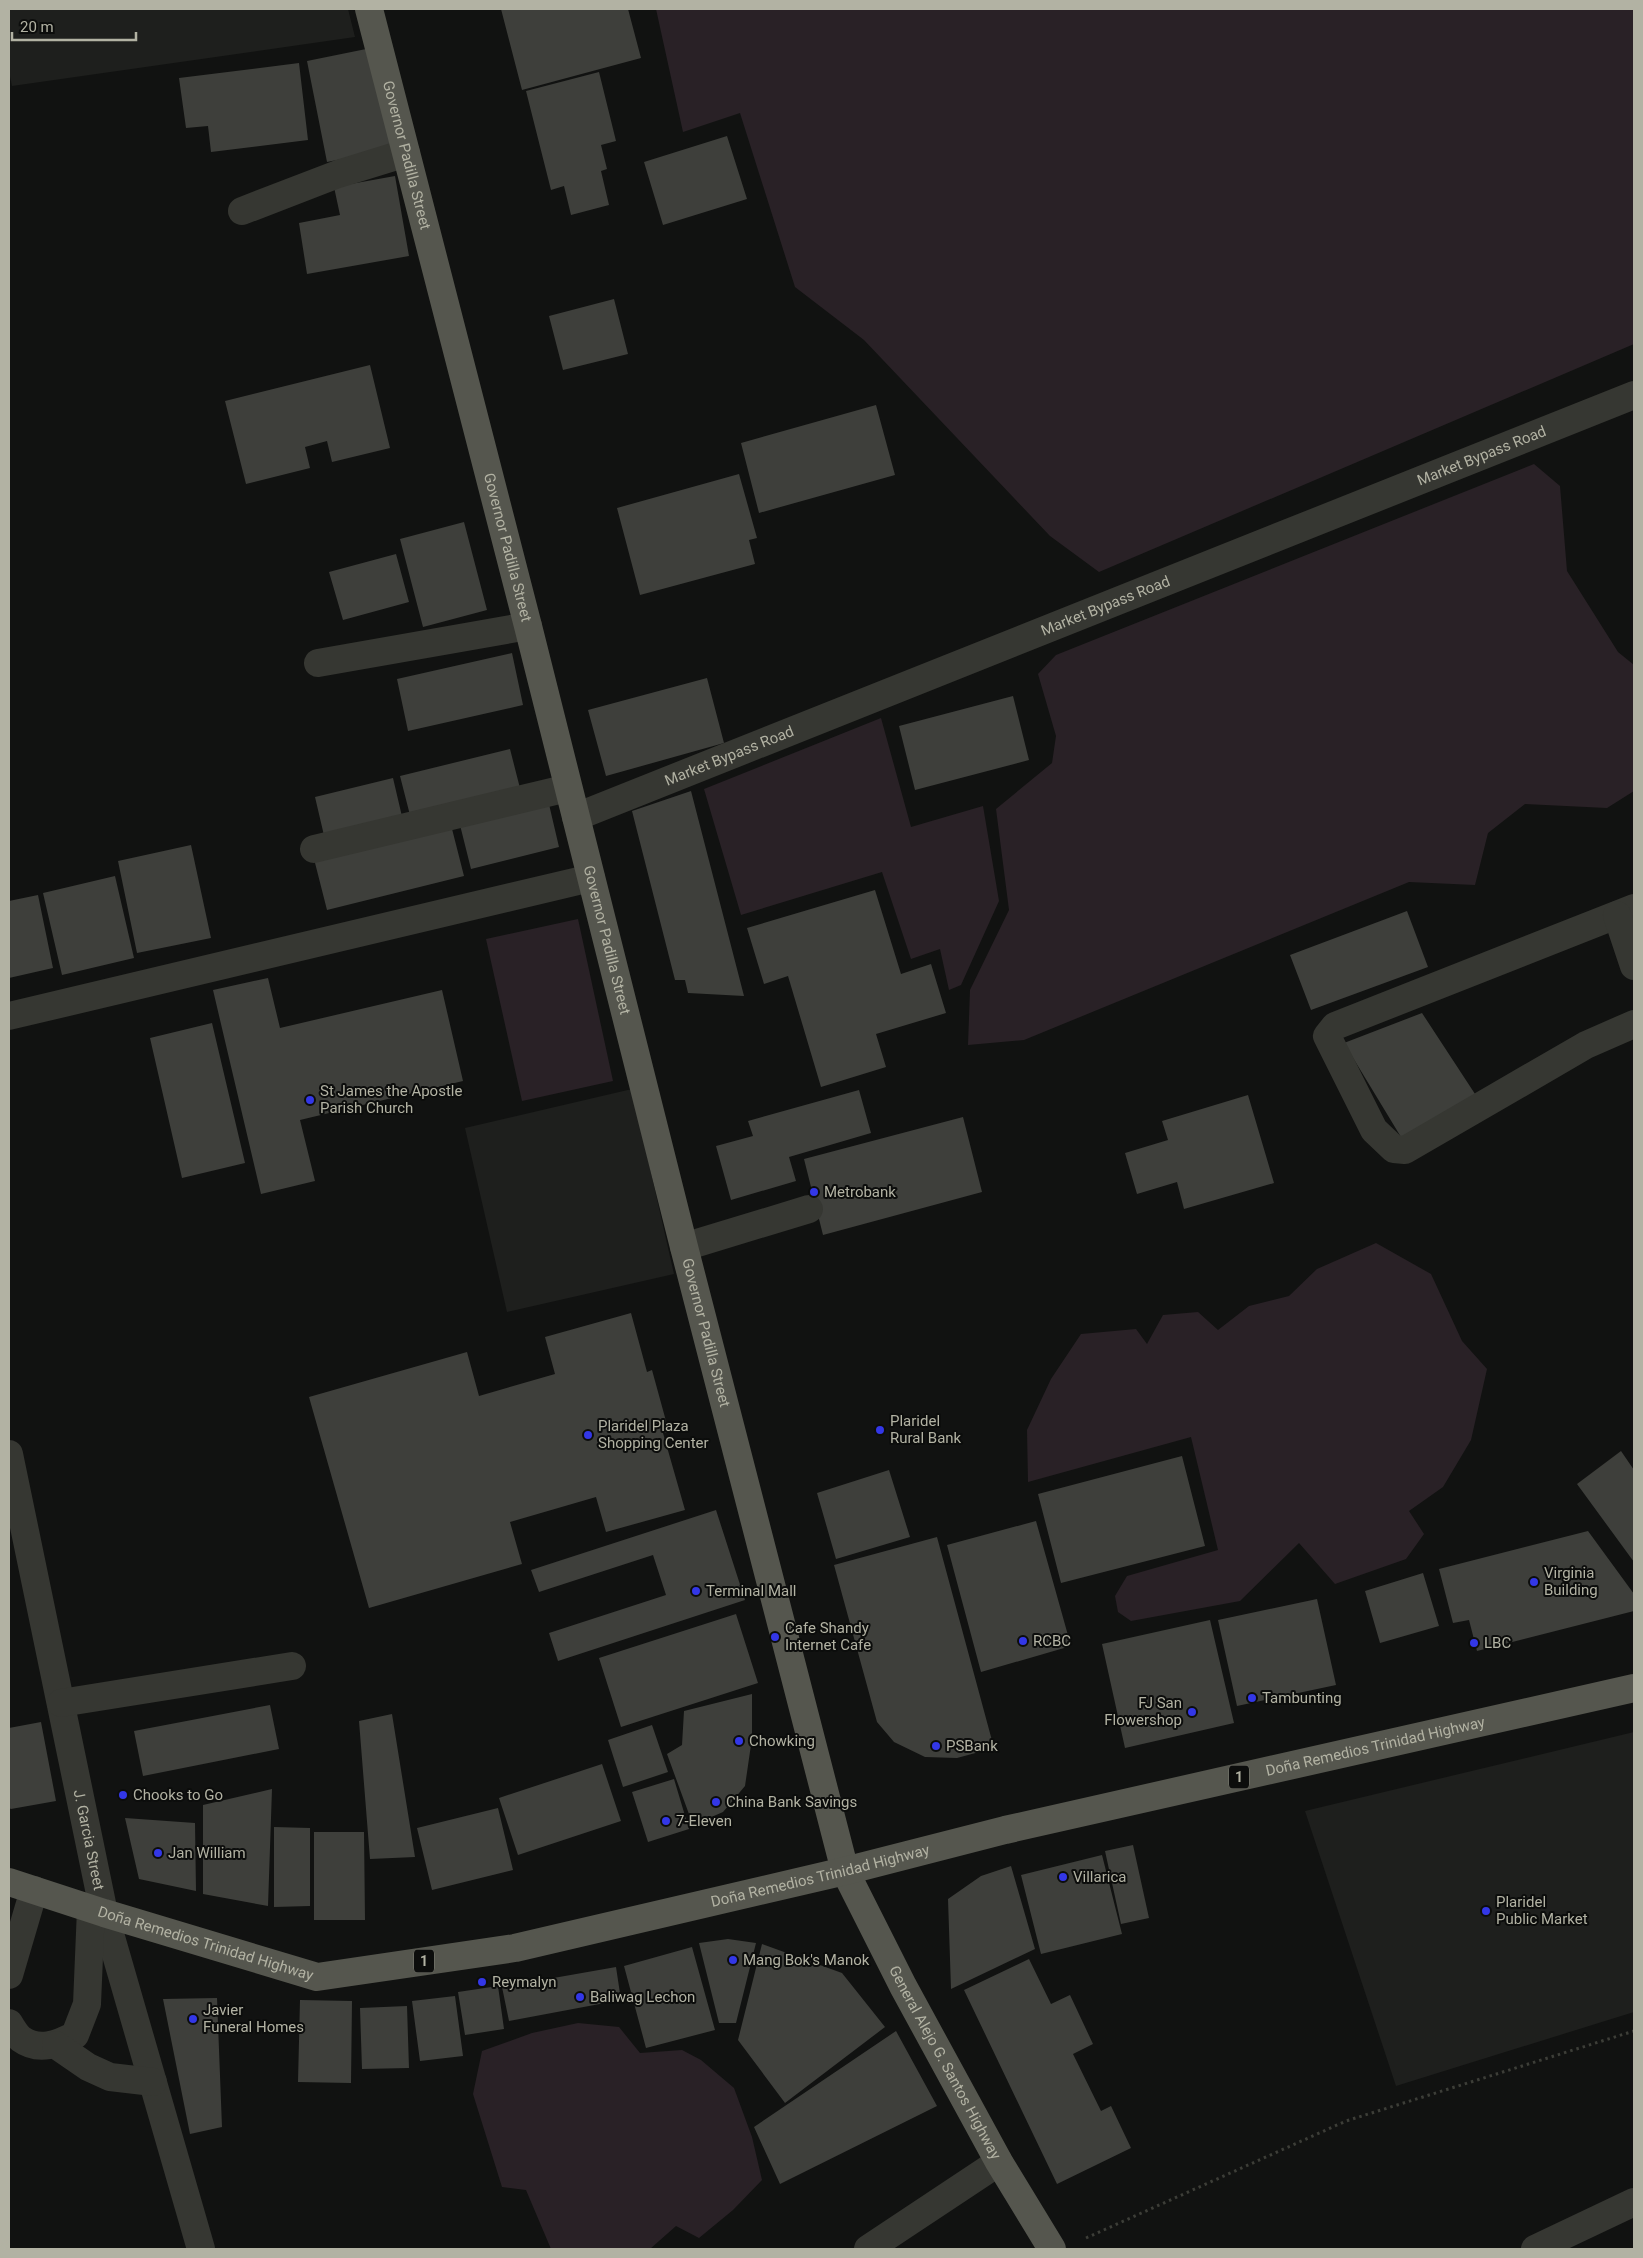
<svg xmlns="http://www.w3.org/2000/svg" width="1643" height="2258" font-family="Roboto,sans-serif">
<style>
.built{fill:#1e1f1d}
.green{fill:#292126}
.building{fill:#3e3f3b}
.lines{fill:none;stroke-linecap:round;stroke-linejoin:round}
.path{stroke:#3d3e38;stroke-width:3;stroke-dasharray:2.5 4;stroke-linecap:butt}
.minor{stroke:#363732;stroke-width:28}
.major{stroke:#55564e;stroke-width:28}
.poi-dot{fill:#3337e7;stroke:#0c0d0c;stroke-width:2}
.labels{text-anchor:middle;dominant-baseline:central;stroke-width:4;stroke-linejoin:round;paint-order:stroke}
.shield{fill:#0c0d0c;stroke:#808076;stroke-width:1}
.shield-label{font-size:14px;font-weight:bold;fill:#b2b2a3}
.street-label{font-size:15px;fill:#b2b2a3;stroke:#0c0d0c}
.poi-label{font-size:15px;fill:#b2b2a3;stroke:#0c0d0c;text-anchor:start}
</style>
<rect width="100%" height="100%" fill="#111211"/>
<!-- built -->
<path class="built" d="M9,9H348L355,37L12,86L9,72Z
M632,1089L674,1274L507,1312L465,1128Z
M1634,1732V2012L1396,2086L1305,1811Z"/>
<!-- green -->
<path class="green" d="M656,9H1634V344L1099,572L1050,536L864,340L795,287L740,113L683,132Z
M1534,464L1560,486L1567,571L1618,652L1634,665V791L1607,808L1525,804L1488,833L1475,885L1409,882L1024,1040L968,1045L970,990L1009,910L996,809L1052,763L1056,736L1038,674L1056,655Z
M881,718L911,827L983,806L999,901L961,985L949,990L940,949L911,959L882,872L741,915L704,789Z
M578,919L613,1081L522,1101L486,939Z
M1376,1243L1431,1274L1462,1341L1487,1369L1471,1440L1443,1487L1409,1511L1424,1534L1406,1559L1335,1584L1299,1543L1240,1601L1131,1621L1118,1612L1115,1596L1127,1576L1218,1550L1191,1437L1028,1482L1027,1430L1051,1379L1081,1334L1136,1329L1147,1344L1163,1315L1198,1312L1218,1330L1249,1306L1289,1296L1317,1269Z
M578,2023L619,2027L640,2053L682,2050L701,2060L734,2088L752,2137L762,2180L733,2210L699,2238L676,2226L650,2249H551L526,2190L502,2187L473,2094L482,2051L532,2033Z"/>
<!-- building -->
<path class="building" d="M501,9H628L641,58L522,90Z
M371,48L391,149L327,162L307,61Z
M299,63L308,140L211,152L208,126L186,128L179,78Z
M599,72L616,141L601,145L607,169L601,171L609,205L571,215L564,186L551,190L526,91Z
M727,136L747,199L663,225L644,162Z
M395,176L409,256L307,274L299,223L340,215L334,187Z
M614,299L628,354L563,370L549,316Z
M370,365L390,448L332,462L327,441L305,447L310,468L246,484L225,401Z
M876,405L895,475L759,513L741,443Z
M739,474L757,538L749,540L755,564L640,595L617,508Z
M464,522L487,610L423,627L400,539Z
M396,554L409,602L343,620L329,572Z
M512,653L523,705L408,731L397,679Z
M707,678L724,743L606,776L588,710Z
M1013,696L1029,760L915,790L899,726Z
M510,749L522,796L412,823L400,776Z
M393,778L404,825L326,844L315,797Z
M691,791L744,996L688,993L685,980H675L632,811Z
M548,800L559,847L471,869L459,821Z
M450,821L464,876L327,910L313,855Z
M191,845L211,938L137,953L118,861Z
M115,876L134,958L62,975L43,893Z
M875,890L901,974L931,964L946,1013L876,1034L886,1067L821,1087L788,976L764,984L747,928Z
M38,895L53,968L9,978V901Z
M1407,911L1428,967L1311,1010L1290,955Z
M268,978L280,1028L442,990L463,1081L300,1120L315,1181L261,1194L213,990Z
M1422,1013L1477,1097L1404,1142L1344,1043Z
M212,1023L245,1163L182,1178L150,1038Z
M859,1090L871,1133L789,1157L796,1181L731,1200L716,1146L753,1136L748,1121Z
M1248,1095L1274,1183L1184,1209L1177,1182L1137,1194L1125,1153L1168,1140L1162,1121Z
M963,1117L982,1192L823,1235L804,1159Z
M631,1313L647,1372L652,1370L669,1432L663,1433L685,1510L606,1532L596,1497L510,1522L522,1564L369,1608L309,1397L467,1352L479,1396L555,1374L545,1337Z
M1621,1451L1634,1470V1562L1577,1484Z
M1182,1456L1205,1546L1061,1583L1038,1494Z
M889,1470L910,1537L836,1559L817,1493Z
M716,1510L745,1600L558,1661L549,1633L666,1595L653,1555L539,1592L531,1570Z
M1036,1521L1071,1646L981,1672L947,1545Z
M1588,1531L1634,1594V1611L1477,1651L1469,1620L1453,1623L1439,1569Z
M937,1537L994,1748L957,1758L925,1757L894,1742L877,1722L834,1565Z
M1423,1573L1439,1626L1380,1643L1365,1591Z
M1317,1599L1336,1685L1237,1706L1218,1620Z
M736,1614L758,1683L621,1727L599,1658Z
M1210,1620L1234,1723L1125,1748L1102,1644Z
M752,1694V1738L745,1786L723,1812L693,1825L667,1754L682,1745L684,1711Z
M270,1705L279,1749L143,1776L134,1731Z
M392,1714L415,1857L370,1859L359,1721Z
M41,1722L56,1801L11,1809L9,1808V1728Z
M652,1725L668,1772L623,1787L608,1740Z
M602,1764L621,1821L518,1855L499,1798Z
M674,1779L689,1829L648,1842L632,1792Z
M272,1789L268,1906L203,1894V1805Z
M498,1808L513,1870L432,1890L417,1828Z
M125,1818L195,1823L196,1891L139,1879Z
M274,1827L310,1828V1906L274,1907Z
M314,1832H364L365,1920H314Z
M1133,1845L1149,1918L1121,1924L1105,1851Z
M1102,1855L1122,1934L1041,1954L1021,1875Z
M1011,1866L1035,1949L951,1989L948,1899L981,1876Z
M728,1939L756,1943L736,2023H719L699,1943Z
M762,1944L842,1973L885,2027L785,2103L738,2040Z
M692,1947L715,2030L646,2048L624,1966Z
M1029,1959L1051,2004L1070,1995L1093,2044L1073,2054L1101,2111L1111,2106L1131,2148L1057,2184L964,1990Z
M616,1967L621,2000L509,2021L502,1987Z
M498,1986L504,2029L465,2035L458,1992Z
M455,1996L463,2056L420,2061L412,2001Z
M217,1998L222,2127L190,2134L163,1999Z
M300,2000L352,2001L351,2083L298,2082Z
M407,2006L409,2068L362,2069L360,2008Z
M896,2031L937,2106L780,2184L754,2127Z"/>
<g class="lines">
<!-- path -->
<path class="path" d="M1086,2238L1346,2121L1634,2031"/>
<!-- minor -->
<g class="minor">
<path d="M242,211L338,174L406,153"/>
<path d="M318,663L528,626"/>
<path id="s1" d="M576,817L1634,395"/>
<path d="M314,849L568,788"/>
<path d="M1634,908L1335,1026L1327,1036L1374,1130L1394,1149L1405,1150L1586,1045L1634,1024"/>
<path d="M1617,915L1634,966"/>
<path d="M9,1016L591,878"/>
<path d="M684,1247L809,1209"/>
<path id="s2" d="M9,1454L104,1913L201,2249"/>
<path d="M61,1703L292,1666"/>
<path d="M9,1975L34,1890"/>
<path d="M9,2023C12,2028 17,2036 21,2039C39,2052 58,2044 75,2035L87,2004L91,1909"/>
<path d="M56,2045L88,2067L110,2077L153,2082"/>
<path d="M868,2249L999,2162"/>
<path d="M1535,2249L1634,2202"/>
</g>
<!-- major -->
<g class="major">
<path id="s3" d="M369,9L528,626L684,1247L845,1871L903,1986L999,2162L1052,2249"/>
<path id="s4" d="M9,1882L104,1913L317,1977L515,1948L845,1871L1005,1830L1634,1688"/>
</g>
</g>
<!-- markers -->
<g class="poi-dot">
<circle cx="310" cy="1100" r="5"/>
<circle cx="814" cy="1192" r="5"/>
<circle cx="880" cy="1430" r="5"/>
<circle cx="588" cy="1435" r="5"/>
<circle cx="1534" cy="1582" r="5"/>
<circle cx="696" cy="1591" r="5"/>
<circle cx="775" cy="1637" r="5"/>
<circle cx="1023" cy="1641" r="5"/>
<circle cx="1474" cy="1643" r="5"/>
<circle cx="1252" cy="1698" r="5"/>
<circle cx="1192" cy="1712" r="5"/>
<circle cx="739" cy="1741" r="5"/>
<circle cx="936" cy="1746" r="5"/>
<circle cx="123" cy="1795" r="5"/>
<circle cx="716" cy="1802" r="5"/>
<circle cx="666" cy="1821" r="5"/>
<circle cx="158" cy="1853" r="5"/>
<circle cx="1063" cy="1877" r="5"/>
<circle cx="1486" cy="1911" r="5"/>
<circle cx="733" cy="1960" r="5"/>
<circle cx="482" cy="1982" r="5"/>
<circle cx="580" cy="1997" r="5"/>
<circle cx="193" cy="2019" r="5"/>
</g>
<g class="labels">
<!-- shield labels -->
<g class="shield">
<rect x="1229" y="1765.5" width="20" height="23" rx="4"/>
<rect x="414" y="1949.5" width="20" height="23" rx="4"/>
</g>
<g class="shield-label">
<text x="1239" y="1777">1</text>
<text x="424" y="1961">1</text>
</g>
<!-- street labels -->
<g class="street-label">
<text stroke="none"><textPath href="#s3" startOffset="151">Governor Padilla Street</textPath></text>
<text stroke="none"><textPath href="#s1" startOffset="975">Market Bypass Road</textPath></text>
<text stroke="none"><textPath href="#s3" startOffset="556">Governor Padilla Street</textPath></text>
<text stroke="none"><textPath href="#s1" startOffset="570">Market Bypass Road</textPath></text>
<text stroke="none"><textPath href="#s1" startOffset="165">Market Bypass Road</textPath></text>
<text stroke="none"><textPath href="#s3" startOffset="961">Governor Padilla Street</textPath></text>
<text stroke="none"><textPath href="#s3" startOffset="1366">Governor Padilla Street</textPath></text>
<text stroke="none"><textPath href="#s4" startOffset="1406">Doña Remedios Trinidad Highway</textPath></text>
<text stroke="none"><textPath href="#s2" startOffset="394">J. Garcia Street</textPath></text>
<text stroke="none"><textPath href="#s4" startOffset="836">Doña Remedios Trinidad Highway</textPath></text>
<text stroke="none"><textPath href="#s4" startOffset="206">Doña Remedios Trinidad Highway</textPath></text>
<text stroke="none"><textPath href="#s3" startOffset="2138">General Alejo G. Santos Highway</textPath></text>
</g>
<!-- poi labels -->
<g class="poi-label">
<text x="320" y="1091">St James the Apostle<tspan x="320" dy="17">Parish Church</tspan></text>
<text x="824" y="1192">Metrobank</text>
<text x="890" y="1421">Plaridel<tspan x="890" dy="17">Rural Bank</tspan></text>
<text x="598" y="1426">Plaridel Plaza<tspan x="598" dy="17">Shopping Center</tspan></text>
<text x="1544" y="1573">Virginia<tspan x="1544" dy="17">Building</tspan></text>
<text x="706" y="1591">Terminal Mall</text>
<text x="785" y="1628">Cafe Shandy<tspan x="785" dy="17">Internet Cafe</tspan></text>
<text x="1033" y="1641">RCBC</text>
<text x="1484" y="1643">LBC</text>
<text x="1262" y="1698">Tambunting</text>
<text x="1182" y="1703" text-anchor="end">FJ San<tspan x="1182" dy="17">Flowershop</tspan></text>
<text x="749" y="1741">Chowking</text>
<text x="946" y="1746">PSBank</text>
<text x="133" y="1795">Chooks to Go</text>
<text x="726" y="1802">China Bank Savings</text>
<text x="676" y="1821">7-Eleven</text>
<text x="168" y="1853">Jan William</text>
<text x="1073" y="1877">Villarica</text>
<text x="1496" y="1902">Plaridel<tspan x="1496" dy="17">Public Market</tspan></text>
<text x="743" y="1960">Mang Bok's Manok</text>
<text x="492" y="1982">Reymalyn</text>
<text x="590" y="1997">Baliwag Lechon</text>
<text x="203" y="2010">Javier<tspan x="203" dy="17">Funeral Homes</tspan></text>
</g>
</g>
<!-- border -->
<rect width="1643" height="2258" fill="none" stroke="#b2b2a3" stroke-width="20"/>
<!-- scale -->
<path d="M12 32v8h124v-8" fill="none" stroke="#b2b2a3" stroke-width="2.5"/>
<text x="20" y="32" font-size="15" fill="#b2b2a3" stroke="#0c0d0c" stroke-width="4" paint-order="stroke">20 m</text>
</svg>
